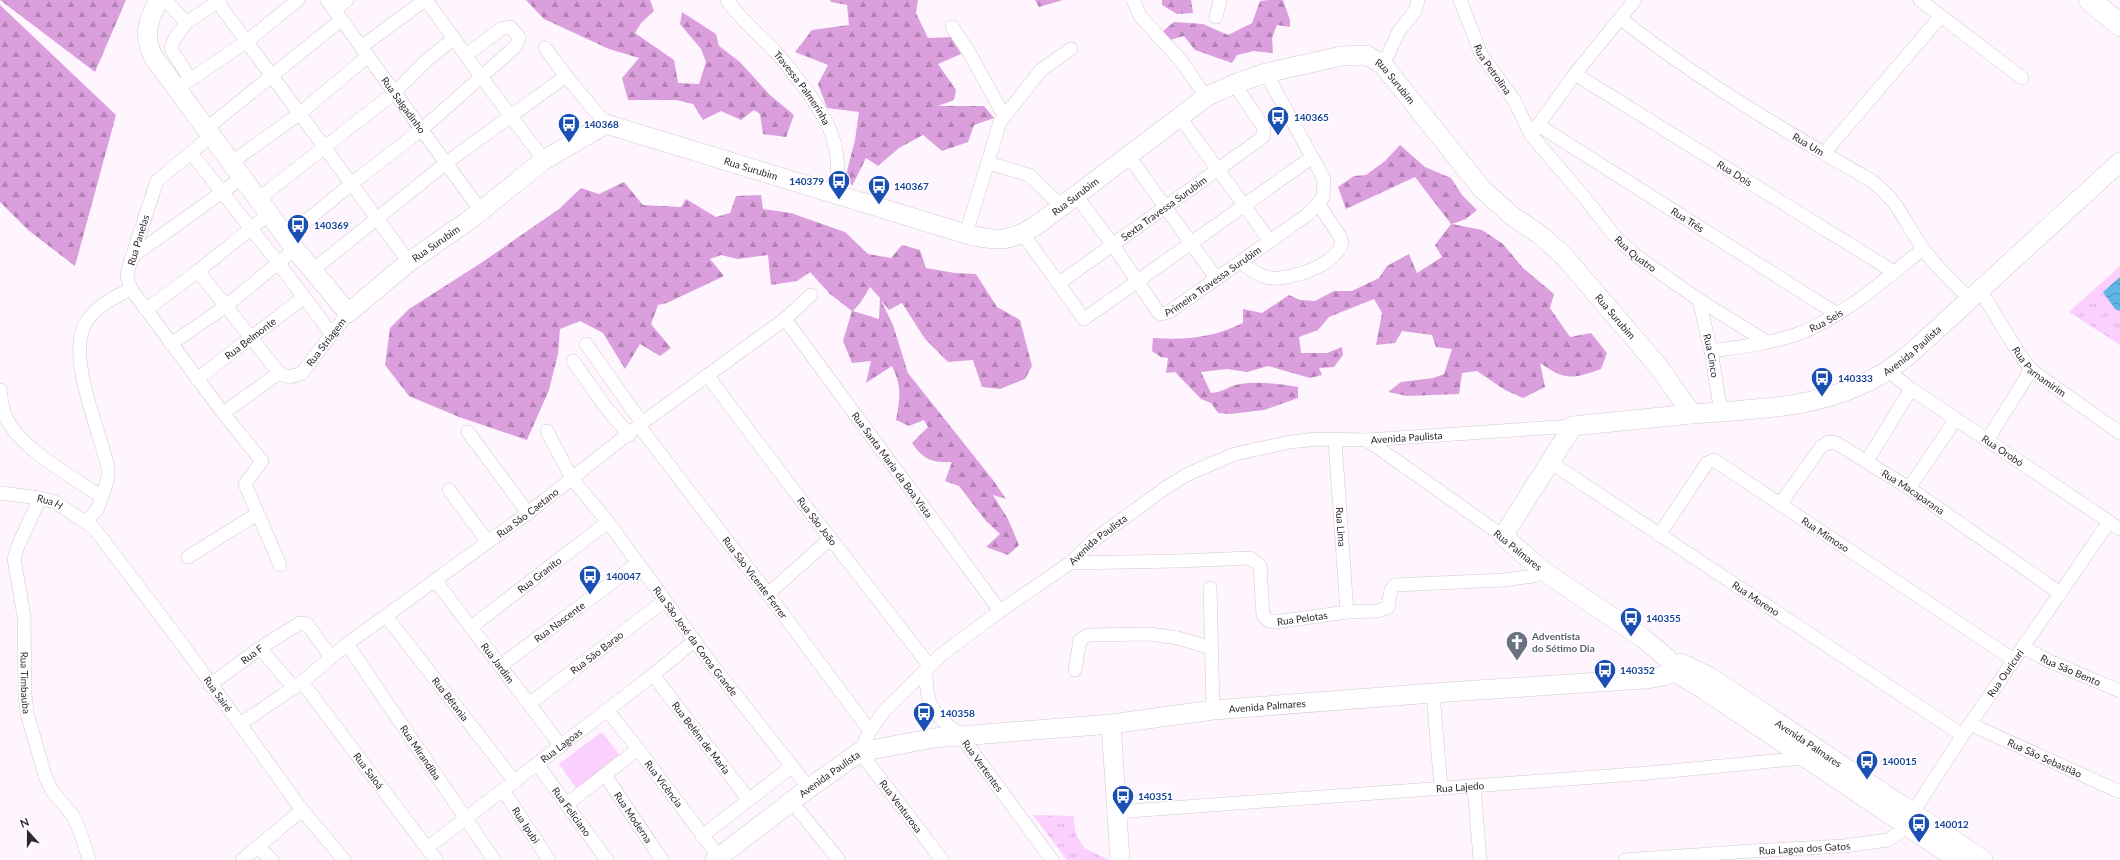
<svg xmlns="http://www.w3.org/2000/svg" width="2120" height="860" font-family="Lato,sans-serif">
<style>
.grass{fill:#fbcffe}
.forest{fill:url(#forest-firs);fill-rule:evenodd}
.park{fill:url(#park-tufts)}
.water{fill:url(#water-waves)}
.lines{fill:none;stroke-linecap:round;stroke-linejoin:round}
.street-casing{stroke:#d2c9d2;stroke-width:14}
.secondary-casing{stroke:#d2c9d2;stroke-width:20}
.highway-casing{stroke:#d2c9d2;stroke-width:23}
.street{stroke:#fff;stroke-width:13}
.secondary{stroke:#fff;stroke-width:19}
.highway{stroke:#fff;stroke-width:22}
.labels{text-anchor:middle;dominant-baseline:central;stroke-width:3;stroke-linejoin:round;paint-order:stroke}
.street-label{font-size:10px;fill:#2b282b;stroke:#fff}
.transit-label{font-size:10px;font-weight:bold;fill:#164399;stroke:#fff;text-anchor:start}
.worship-label{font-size:10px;font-weight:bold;fill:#5b616d;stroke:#fff;text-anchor:start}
</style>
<defs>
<pattern id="forest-firs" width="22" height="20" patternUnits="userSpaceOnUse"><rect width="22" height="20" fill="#db9fde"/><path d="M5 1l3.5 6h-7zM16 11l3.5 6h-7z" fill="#b282b4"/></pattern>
<pattern id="park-tufts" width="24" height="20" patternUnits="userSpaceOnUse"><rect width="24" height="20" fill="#fbcffe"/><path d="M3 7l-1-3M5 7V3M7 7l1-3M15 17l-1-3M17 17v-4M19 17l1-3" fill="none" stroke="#d7b2da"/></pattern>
<pattern id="water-waves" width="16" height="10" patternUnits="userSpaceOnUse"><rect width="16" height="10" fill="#5eb5e6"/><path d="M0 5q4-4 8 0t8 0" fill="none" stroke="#4e93bb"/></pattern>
</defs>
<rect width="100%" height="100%" fill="#fef5ff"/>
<!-- grass -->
<path class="grass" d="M602,732L620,756L576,788L559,764Z"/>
<!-- forest -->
<path class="forest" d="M0,0H126L95,72Z
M526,0H650L654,11L641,23L635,33L674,60L678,83L699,84L706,62L701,49L680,24L682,12L716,34L719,46L740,62L770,95L794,115L786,137L763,134L760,114L754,110L741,120L721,111L703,120L693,104L676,100H628L622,78L639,58L609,49L544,19Z
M830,0H918L916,13L928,38L951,37L961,54L938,64L956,90L954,100L938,106H984L994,118L974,125L968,142L942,151L923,135L899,148L878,166L866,158L852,186L846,175L855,140L859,112L827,108L818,84L828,65L795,52L812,30L849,25L847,5L831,2Z
M1035,0H1063L1039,7Z
M1162,0H1191L1193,13L1177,14L1162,5Z
M1268,0H1283L1290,20V27L1277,25L1272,38L1273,53L1253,51L1237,55L1232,63L1195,50L1184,36L1170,40L1163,31L1174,22L1203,24L1228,35L1252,23L1260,1Z
M0,5L116,115L75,266L28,230L0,202Z
M1400,145L1425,167L1451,178L1462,195L1477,210L1466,219L1452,224L1482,230L1503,244L1523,268L1554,294L1550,308L1570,337L1591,333L1607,353L1601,369C1572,379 1566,381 1540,363L1545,387L1523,398L1505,390L1477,371L1462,373L1459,394L1407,396L1388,392L1401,382L1433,378L1444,374L1452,349L1436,347L1432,335L1402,331L1395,343L1376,345L1382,313L1374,299L1329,317L1318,330L1299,337L1301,353H1327L1342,347L1343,355L1334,367L1319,368L1322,375L1310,378L1268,366L1247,372L1227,369L1201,372L1211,393C1225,392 1230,385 1240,384C1259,381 1279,384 1298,387V398L1264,410L1230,414L1218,413L1211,403L1201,399L1175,372L1166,373L1168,358L1161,357L1152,351L1153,338C1187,340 1212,338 1243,323V309L1262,313L1289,295L1300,300L1315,301L1334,291H1352L1379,278L1387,266L1409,254L1417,273L1442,257L1435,245L1451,224L1415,177L1346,209L1338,187L1354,176L1366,175L1385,161Z
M624,182L643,205L681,207L686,199L716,217L730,213L736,196L761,195L763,209L791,213L845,232L868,254L891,258L902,245L920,250L926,268L955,273L976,274L997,307L1020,320L1032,366L1025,379L1000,389L982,387L973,360L948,362L925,339L902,303L889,310L881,300L893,325L908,373L993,480L1006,499L993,495L1008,519L1019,545L1008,555L986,547L1000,534L986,521L959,486L945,481L952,462C932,463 924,460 912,443L928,427L924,420L909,426L896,420C900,399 902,386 892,366L866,383L871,361L852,363L843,341L852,311L830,294L810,272L797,281L771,285L768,255L738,259L721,255L710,259L724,276L667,303L658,305L651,324L671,348L660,356L640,344L625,369L603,333L580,321L560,329L558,354L549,390L527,440L459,417L409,396L385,365L390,328L409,309L481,263L559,209L581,188L599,194ZM870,287L880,298L879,319L853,311L861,302Z"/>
<!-- park -->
<path class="park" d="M2120,266V345L2069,312Z
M1033,815L1073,816L1076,835L1084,848L1109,860H1067Z"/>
<!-- water -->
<path class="water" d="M2120,277V311L2115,309L2103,292Z"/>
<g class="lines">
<!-- street casing -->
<g class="street-casing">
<g id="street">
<path d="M166,0L186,23L220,0"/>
<path d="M216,0L409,262"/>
<path id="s1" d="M327,0L481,211"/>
<path d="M426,0L482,78L544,160"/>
<path id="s2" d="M727,0C741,20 758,34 775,51C784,61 791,71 800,82C826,116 846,148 834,193"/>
<path d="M1133,0L1140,16L1182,62L1206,97"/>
<path id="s3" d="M1460,0L1481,54L1514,100L1531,135L1584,197L1614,235L1635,255L1699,300L1767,342"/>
<path d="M1920,0L2022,78"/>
<path d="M334,10L347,0"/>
<path d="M1216,17L1220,0"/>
<path id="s4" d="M1620,18C1698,80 1785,131 1872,181C1901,204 1904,222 1924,250C1937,268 1954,283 1970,299"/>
<path d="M186,23L174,40L171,49L190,79"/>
<path d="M952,27L969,52L1004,116"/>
<path d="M361,47L425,0"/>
<path d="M545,48L566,76"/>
<path d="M1383,65L1399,31L1415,11L1418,0"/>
<path id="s5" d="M1575,74L1894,272"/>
<path d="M178,88L246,42L298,0"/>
<path d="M1179,116L1270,241"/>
<path id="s6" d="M1538,125L1837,314"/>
<path d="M207,128L341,20"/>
<path d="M1533,132L1575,74L1635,0"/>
<path d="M212,135L157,181L129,266L127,276L131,289L223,413L262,461L245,484L280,565"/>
<path d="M191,153L279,264L331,333"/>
<path d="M1824,153L1941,16"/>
<path d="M1128,155L1216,278"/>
<path d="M232,162L299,114L368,56"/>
<path d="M988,163L1029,175L1062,207"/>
<path id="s7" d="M1077,197L1113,245L1158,312L1161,314L1169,312L1307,215L1323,198L1324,179L1266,73"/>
<path d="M258,199L394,93L426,61L454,38"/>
<path d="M966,234L1000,122L1041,70L1071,49"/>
<path d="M1023,234L1084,319L1311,158"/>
<path d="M287,237L351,184L421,130L516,46L519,37L510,27L501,29L466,55"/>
<path d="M133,256L243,177"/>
<path d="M1240,262C1249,269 1260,277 1271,278C1291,280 1336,265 1342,243L1339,235L1319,205"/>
<path d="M313,270L446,163L566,76L606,124"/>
<path d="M198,271L279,373"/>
<path id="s8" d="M1058,284L1263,137L1264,128L1234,84"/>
<path id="s9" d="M1980,290L2018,352L2031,370L2120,433"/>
<path id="s10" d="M1699,300L1711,351L1721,412"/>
<path d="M146,310L198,271L269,214"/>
<path id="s11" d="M785,319L1000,611"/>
<path d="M171,344L226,306L295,249"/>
<path d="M586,344L642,423"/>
<path id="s12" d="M1711,351C1739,347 1768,344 1795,335C1841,319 1885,279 1923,249"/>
<path d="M573,361L604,405L629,435"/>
<path id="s13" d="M1887,370L1911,389L2120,529"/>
<path id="s14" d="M707,375L813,516L929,665"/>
<path id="s15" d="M197,379L304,297"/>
<path d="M0,390C1,398 2,407 5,415C17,447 74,478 102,497L97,510L86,521"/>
<path id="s16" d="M223,413L279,373C288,378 293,377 302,373L348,313"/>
<path id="s17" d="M639,426L768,594L870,731"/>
<path id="s18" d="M547,431L572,479L608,522L713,666L809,788"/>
<path d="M468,432L528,513"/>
<path d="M1988,439L2031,370"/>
<path d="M1367,440L1503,536"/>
<path id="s19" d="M1335,441L1347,612"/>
<path d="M1867,461L1911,389"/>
<path id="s20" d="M1550,462L1962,735"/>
<path d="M1909,488L1956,419"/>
<path d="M449,490L488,542"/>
<path id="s21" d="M0,493L40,498L55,502L94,528L185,648L302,810L344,860"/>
<path d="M102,497L108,477V468C100,431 67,359 85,324C94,307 115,297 131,289"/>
<path id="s22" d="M40,498L18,546L14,559L24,616L25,695L27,713L46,779L53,792L73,816L81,834L89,860"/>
<path id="s23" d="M1780,504L1821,447L1829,442L1836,443L1909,488L2060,593"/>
<path id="s24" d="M1659,535L1707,463L1714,460L2014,660"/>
<path d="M188,557L257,514"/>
<path id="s25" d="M1070,563L1178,561L1250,558L1260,566L1263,615L1269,621L1275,622L1347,612L1378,611L1388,607L1391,590L1395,585L1503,580L1534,576L1542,570"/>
<path id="s26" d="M435,580L561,746"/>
<path d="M1210,588L1213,710"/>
<path d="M768,594L831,538"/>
<path id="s27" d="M386,616L515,782"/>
<path id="s28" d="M471,627L608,522"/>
<path id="s29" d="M347,644L494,860"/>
<path id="s30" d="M2023,647L2049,661L2120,691"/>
<path d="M260,648L294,688"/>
<path id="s31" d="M500,666L638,563"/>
<path id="s32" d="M926,669C925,706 933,714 961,736L1052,860"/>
<path d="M1075,670L1080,640L1088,635L1149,634L1178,638L1211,648"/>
<path id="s33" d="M653,675L749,800"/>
<path id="s34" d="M302,682L436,860"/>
<path id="s35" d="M210,685L260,648L300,623L307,624L331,657"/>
<path d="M1433,693L1441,788"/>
<path id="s36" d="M529,704L664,601"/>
<path id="s37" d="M607,710L638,749L719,857"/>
<path id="s38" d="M240,724L302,682L347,644L528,513L642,423L785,319L811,295"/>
<path id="s39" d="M1970,724L2120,792"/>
<path id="s40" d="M537,764L607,860"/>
<path id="s41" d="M605,775L662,860"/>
<path d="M1474,786L1480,860"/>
<path id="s42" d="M503,790L549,860"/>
<path d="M792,802L839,860"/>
<path d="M567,804L638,749"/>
<path id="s43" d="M1116,812L1649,773L1804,758"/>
<path d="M702,836L791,767"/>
<path d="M258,847L272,860"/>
<path id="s44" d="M427,848L653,675L694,641"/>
<path d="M242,860L302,810"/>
<path id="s45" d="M942,860L860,752L870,731L885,710L941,655L1000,611L1070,563L1094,540L1168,486L1190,473L1235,454L1290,442L1317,439L1367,440L1573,426"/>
<path id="s46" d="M1625,860L1752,851L1844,846L1888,840L1900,832L1970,724L2109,522"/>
</g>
</g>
<!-- secondary casing -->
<g class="secondary-casing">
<g id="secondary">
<path id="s47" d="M159,0C148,20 142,36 154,58L295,249L348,313L409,262L472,218L544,160L606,124L966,234C997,242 1010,242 1037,225L1206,97L1234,84L1266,73L1342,56L1367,55L1383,65L1482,189L1511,215L1540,235L1563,255L1658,366L1692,414"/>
<path id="s48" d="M1681,663L1710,677L1983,860"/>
<path d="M1111,724L1120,860"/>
<path id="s49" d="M715,860L809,788L860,752L934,738L1111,724L1213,710L1433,693L1645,679C1661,677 1672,676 1683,664"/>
<path id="s50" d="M1958,860L1703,689L1675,672L1668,659L1643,638L1542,570L1503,536L1573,426C1613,422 1652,418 1691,414C1756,409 1822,409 1880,375C1890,370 1900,361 1910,354L2120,162"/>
</g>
</g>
<!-- highway casing -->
<g class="highway-casing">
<path id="highway" d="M2090,0L2120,25"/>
</g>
<!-- street -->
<use href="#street" class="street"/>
<!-- secondary -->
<use href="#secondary" class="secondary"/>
<!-- highway -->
<use href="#highway" class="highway"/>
</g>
<!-- icons -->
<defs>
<g id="bus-pin" transform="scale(1.15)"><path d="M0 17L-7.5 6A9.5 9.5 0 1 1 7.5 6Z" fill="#1a4fb4" stroke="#fff"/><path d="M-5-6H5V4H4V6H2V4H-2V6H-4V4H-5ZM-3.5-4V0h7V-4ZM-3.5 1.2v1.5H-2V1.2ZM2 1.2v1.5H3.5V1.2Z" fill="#fff"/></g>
<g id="church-pin" transform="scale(1.15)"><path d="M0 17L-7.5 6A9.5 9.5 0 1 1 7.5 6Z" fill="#6b7280" stroke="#fff"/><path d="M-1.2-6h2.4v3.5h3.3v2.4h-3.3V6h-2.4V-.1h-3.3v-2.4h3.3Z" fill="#fff"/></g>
</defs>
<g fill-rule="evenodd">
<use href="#bus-pin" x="1278" y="117"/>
<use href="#bus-pin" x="569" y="124"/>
<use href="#bus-pin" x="839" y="181"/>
<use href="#bus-pin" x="879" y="186"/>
<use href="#bus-pin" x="298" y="225"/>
<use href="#bus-pin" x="1822" y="378"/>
<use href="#bus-pin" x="590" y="576"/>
<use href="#bus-pin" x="1631" y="618"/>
<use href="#church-pin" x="1517" y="642"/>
<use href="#bus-pin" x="1605" y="670"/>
<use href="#bus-pin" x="924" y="713"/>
<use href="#bus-pin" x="1867" y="761"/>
<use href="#bus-pin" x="1123" y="796"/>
<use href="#bus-pin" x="1919" y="824"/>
</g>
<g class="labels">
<!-- street labels -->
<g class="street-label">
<text stroke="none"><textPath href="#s3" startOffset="77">Rua Petrolina</textPath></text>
<text stroke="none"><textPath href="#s47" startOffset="1572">Rua Surubim</textPath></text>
<text stroke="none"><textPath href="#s2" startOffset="116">Travessa Palmerinha</textPath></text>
<text stroke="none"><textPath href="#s1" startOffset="130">Rua Salgadinho</textPath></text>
<text stroke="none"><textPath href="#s4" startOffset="227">Rua Um</textPath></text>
<text stroke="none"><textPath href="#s47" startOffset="854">Rua Surubim</textPath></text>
<text stroke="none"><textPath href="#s5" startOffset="188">Rua Dois</textPath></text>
<text stroke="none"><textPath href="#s47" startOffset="1201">Rua Surubim</textPath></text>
<text stroke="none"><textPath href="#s8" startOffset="130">Sexta Travessa Surubim</textPath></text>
<text stroke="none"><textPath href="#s6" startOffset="177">Rua Três</textPath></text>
<text transform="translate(138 240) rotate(-73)">Rua Panelas</text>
<text stroke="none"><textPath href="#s47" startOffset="494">Rua Surubim</textPath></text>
<text stroke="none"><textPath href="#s3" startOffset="312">Rua Quatro</textPath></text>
<text stroke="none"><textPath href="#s7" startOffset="206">Primeira Travessa Surubim</textPath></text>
<text stroke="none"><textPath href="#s47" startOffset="1896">Rua Surubim</textPath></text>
<text stroke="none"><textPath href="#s12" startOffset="120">Rua Seis</textPath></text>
<text stroke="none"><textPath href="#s15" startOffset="67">Rua Belmonte</textPath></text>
<text stroke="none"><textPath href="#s16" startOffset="132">Rua Striagem</textPath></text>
<text stroke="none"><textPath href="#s50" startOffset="1045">Avenida Paulista</textPath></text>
<text stroke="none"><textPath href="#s10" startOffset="57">Rua Cinco</textPath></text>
<text stroke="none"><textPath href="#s9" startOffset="102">Rua Parnamirim</textPath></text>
<text stroke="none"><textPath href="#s45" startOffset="794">Avenida Paulista</textPath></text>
<text stroke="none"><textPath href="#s13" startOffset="141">Rua Orobó</textPath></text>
<text stroke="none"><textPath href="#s11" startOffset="181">Rua Santa Maria da Boa Vista</textPath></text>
<text stroke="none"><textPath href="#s23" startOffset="178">Rua Macaparana</textPath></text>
<text stroke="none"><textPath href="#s21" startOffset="51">Rua H</textPath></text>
<text stroke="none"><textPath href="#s38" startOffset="357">Rua São Caetano</textPath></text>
<text stroke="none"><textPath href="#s14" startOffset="183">Rua São João</textPath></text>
<text stroke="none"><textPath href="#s19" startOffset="86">Rua Lima</textPath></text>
<text stroke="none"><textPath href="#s24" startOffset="228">Rua Mimoso</textPath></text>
<text stroke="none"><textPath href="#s45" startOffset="458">Avenida Paulista</textPath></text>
<text transform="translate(1518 550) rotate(39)">Rua Palmares</text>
<text stroke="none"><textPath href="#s28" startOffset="86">Rua Granito</textPath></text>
<text stroke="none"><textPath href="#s17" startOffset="191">Rua Sâo Vicente Ferrer</textPath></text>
<text stroke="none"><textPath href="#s20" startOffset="247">Rua Moreno</textPath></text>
<text stroke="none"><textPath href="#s25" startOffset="284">Rua Pelotas</textPath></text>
<text stroke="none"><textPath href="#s31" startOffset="74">Rua Nascente</textPath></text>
<text stroke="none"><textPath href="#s18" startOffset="258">Rua São José da Coroa Grande</textPath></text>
<text stroke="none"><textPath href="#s36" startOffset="85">Rua São Barao</textPath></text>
<text stroke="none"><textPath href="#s35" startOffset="52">Rua F</textPath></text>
<text stroke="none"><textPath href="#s26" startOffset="104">Rua Jardim</textPath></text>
<text stroke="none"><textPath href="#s30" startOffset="53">Rua São Bento</textPath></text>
<text stroke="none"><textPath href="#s46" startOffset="469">Rua Ouricuri</textPath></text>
<text stroke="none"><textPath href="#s22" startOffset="191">Rua Timbauba</textPath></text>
<text stroke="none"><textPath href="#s21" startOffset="310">Rua Sairé</textPath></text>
<text stroke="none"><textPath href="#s27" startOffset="105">Rua Bêtania</textPath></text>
<text stroke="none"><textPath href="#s49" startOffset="591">Avenida Palmares</textPath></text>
<text stroke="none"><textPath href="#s33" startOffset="79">Rua Belém de Maria</textPath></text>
<text stroke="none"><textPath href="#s48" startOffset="151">Avenida Palmares</textPath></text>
<text stroke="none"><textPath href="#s44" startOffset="169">Rua Lagoas</textPath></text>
<text stroke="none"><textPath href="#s29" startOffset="131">Rua Mirandiba</textPath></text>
<text stroke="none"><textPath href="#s39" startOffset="82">Rua São Sebastião</textPath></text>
<text stroke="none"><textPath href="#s32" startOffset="117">Rua Vertentes</textPath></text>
<text stroke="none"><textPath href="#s34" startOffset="111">Rua Saloá</textPath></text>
<text stroke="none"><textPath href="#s49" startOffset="143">Avenida Paulista</textPath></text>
<text stroke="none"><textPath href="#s37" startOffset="93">Rua Vicência</textPath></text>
<text stroke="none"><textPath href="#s43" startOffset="345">Rua Lajedo</textPath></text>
<text transform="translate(901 806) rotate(53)">Rua Venturosa</text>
<text stroke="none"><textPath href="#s40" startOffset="59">Rua Feliciano</textPath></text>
<text stroke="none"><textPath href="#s41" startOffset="51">Rua Moderna</textPath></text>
<text stroke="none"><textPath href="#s42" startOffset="42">Rua Ipubi</textPath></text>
<text stroke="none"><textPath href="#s46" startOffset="180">Rua Lagoa dos Gatos</textPath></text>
</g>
<!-- transit labels -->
<g class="transit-label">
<text x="1294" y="117">140365</text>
<text x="584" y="124">140368</text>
<text x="824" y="181" text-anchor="end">140379</text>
<text x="894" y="186">140367</text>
<text x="314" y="225">140369</text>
<text x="1838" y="378">140333</text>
<text x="606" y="576">140047</text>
<text x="1646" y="618">140355</text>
<text x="1620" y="670">140352</text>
<text x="940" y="713">140358</text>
<text x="1882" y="761">140015</text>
<text x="1138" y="796">140351</text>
<text x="1934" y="824">140012</text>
</g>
<!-- worship labels -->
<g class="worship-label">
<text x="1532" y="636">Adventista<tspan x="1532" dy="12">do Sétimo Dia</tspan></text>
</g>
</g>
<!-- north arrow -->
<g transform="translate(28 832) rotate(339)" stroke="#ffffff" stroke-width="3" paint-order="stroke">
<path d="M0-3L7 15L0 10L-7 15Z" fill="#2b282b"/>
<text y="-6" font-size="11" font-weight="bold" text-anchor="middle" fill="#2b282b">N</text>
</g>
</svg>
